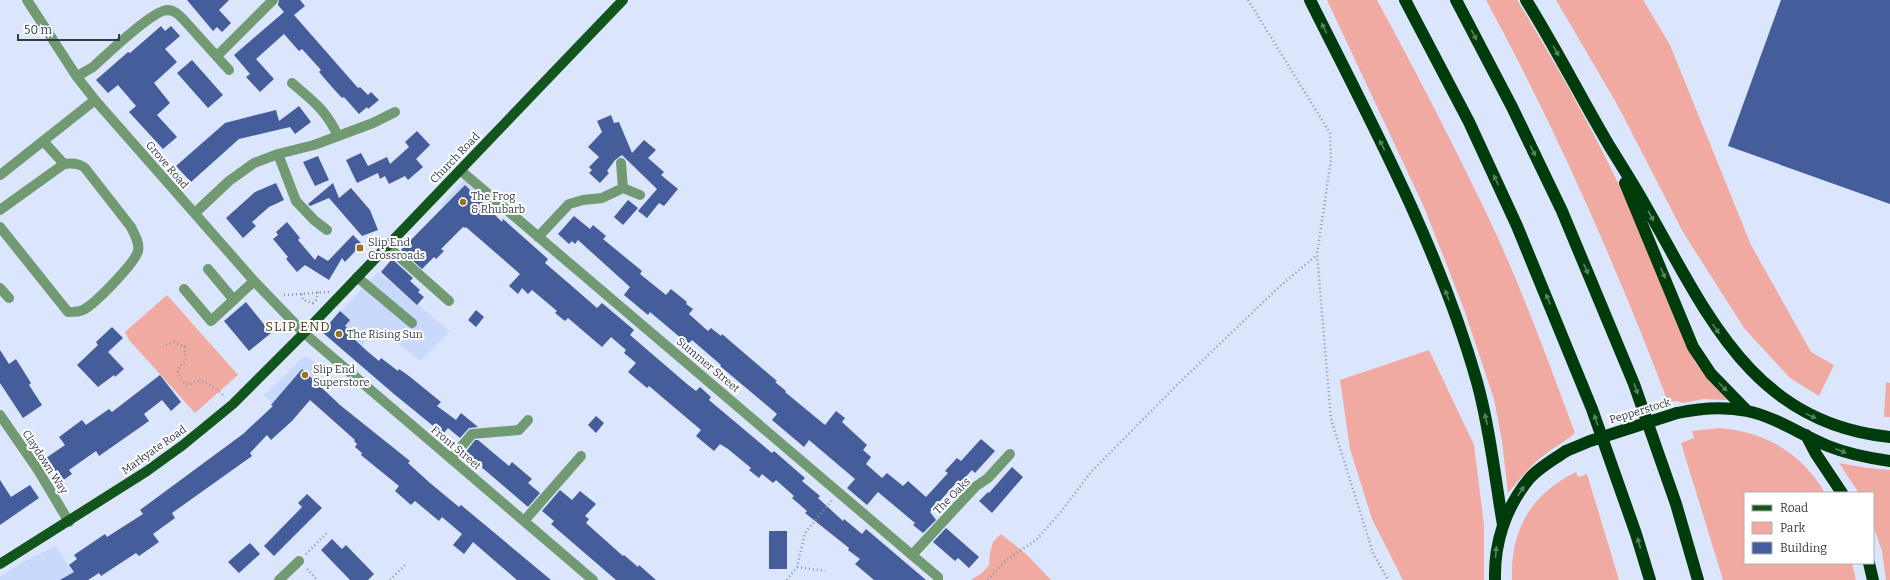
<svg xmlns="http://www.w3.org/2000/svg" width="1890" height="580" font-family="Bitter,serif">
<style>
.built{fill:#c9d9fb}
.green{fill:#f1aaa2}
.building{fill:#455d9a}
.lines{fill:none;stroke-linecap:round;stroke-linejoin:round}
.path{stroke:#8c95a7;stroke-width:2.5;stroke-dasharray:1 3;stroke-linecap:butt}
.minor{stroke:#719a73;stroke-width:10}
.major{stroke:#12561e;stroke-width:10}
.highway{stroke:#003b0b;stroke-width:12}
.highway-bridge{stroke:#003b0b;stroke-width:12}
.oneway{fill:#598060}
.poi-dot{fill:#97751d;stroke:#fff;stroke-width:1.5}
.labels{text-anchor:middle;dominant-baseline:central;stroke-width:4;stroke-linejoin:round;paint-order:stroke}
.street-label{font-size:11px;fill:#333a48;stroke:#fff}
.poi-label{font-size:11px;fill:#333a48;stroke:#fff;text-anchor:start}
.quarter-label{font-size:13px;letter-spacing:1px;fill:#4b3a13;stroke:#fff}
</style>
<rect width="100%" height="100%" fill="#dbe5fb"/>
<!-- built -->
<path class="built" d="M464,180L498,211L476,237L441,205Z
M378,272L450,331L420,361L377,327L352,358L322,332Z
M304,356L308,357L323,369L284,413L264,395Z
M56,546L78,580H0V577L23,562Z"/>
<!-- green -->
<path class="green" d="M1327,0H1377C1416,72 1454,145 1489,219C1522,288 1548,361 1575,433C1566,441 1556,446 1547,453C1531,464 1520,479 1508,493L1502,441L1494,399L1464,309L1424,207Z
M1486,0H1517L1522,8C1563,76 1602,146 1635,219C1656,266 1674,315 1695,362L1710,382L1728,400L1703,399L1683,403L1676,401L1668,402C1616,265 1556,129 1486,0Z
M1556,0H1643L1670,45L1751,245L1811,352L1834,365L1819,396L1790,378L1744,328L1683,232L1617,104Z
M167,295L238,375L195,413L129,340L125,332Z
M1429,350L1474,445L1484,525V580H1403L1372,519L1350,449L1340,380Z
M1886,382L1890,383V417H1884Z
M1720,428C1765,432 1802,453 1825,493H1745V563H1852L1856,580H1723L1681,443L1694,438L1692,431Z
M1839,463L1867,468L1890,470V580H1886L1882,551L1873,525V493H1859Z
M1576,472L1578,477L1587,474L1619,580H1512C1510,530 1531,494 1576,472Z
M1001,534L1026,554L1051,580H971L982,573L989,565L990,552L993,542Z"/>
<!-- building -->
<path class="building" d="M187,0H229L219,10L231,23L222,32L217,27L213,31Z
M279,0H300L305,6L294,15L358,88L360,87L368,95L371,92L379,100L368,109L367,107L359,114L344,97L342,98L331,86L319,72L321,70L302,49L299,51L284,34L256,59L274,79L260,92L246,77L250,74L234,55L284,12L278,5Z
M1781,0H1890V204L1728,146Z
M161,26L165,31L171,26L180,36L165,49L177,62L154,83L170,103L157,115L177,137L163,149L129,112L136,106L118,85L108,93L96,80L128,52L130,53Z
M192,60L223,95L208,108L177,73Z
M299,106L311,122L295,134L290,127L239,139L191,182L176,166L225,123L276,110L279,121Z
M611,115L614,123L619,122L632,153L644,140L656,150L648,158L664,172L661,175L678,189L664,206L659,203L647,218L638,211L657,189L622,155L615,160L607,171L609,173L600,183L589,173L592,170L589,167L599,157L588,147L602,132L597,121Z
M417,131L430,145L416,159L423,167L408,180L405,176L389,184L385,176L380,179L378,173L357,183L346,160L361,153L368,166L387,157L390,164L409,147L405,142Z
M318,156L329,180L315,186L303,162Z
M276,183L284,200L269,207L252,222L256,226L243,238L226,218L255,192Z
M333,183L339,198L351,188L370,210L378,230L362,236L329,198L310,206L308,204Z
M465,185L502,222L503,219L548,259L545,263L573,287L597,308L602,303L634,330L630,335L687,384L696,391L700,387L711,397L709,400L772,453L774,451L805,478L802,481L820,496L818,498L843,521L844,519L862,534L866,529L926,580H874L855,564L860,559L848,550L849,548L805,513L807,511L792,498L794,496L776,480L773,483L762,474L759,478L749,470L751,468L728,449L720,444L714,451L696,436L701,430L649,386L647,388L628,372L636,363L624,353L626,350L611,337L602,347L568,318L565,321L555,313L557,311L532,290L528,294L522,288L518,294L509,286L520,274L466,227L465,228L463,227L441,249L444,251L436,259L434,257L422,269L401,250Z
M628,200L638,208L623,225L614,217Z
M574,216L590,229L593,225L606,236L603,239L642,271L640,274L666,295L671,289L687,302L686,304L693,309L689,314L708,331L711,328L721,336L722,334L777,381L775,382L786,391L785,392L825,425L836,411L845,418L842,422L867,445L863,450L871,457L866,464L882,478L887,473L903,486L908,481L926,497L948,473L945,471L957,458L961,461L981,439L995,451L975,473L972,470L959,484L957,482L930,512L936,520L923,533L913,525L915,523L878,492L867,505L847,488L855,479L809,440L804,447L772,420L777,414L720,366L721,365L692,340L688,344L650,312L648,315L624,295L630,287L578,240L575,244L572,241L569,244L558,234Z
M287,222L300,238L298,240L315,260L318,255L328,261L353,235L362,244L345,262L342,258L329,280L305,265L297,272L286,259L288,257L273,239L278,235L276,232Z
M392,259L413,278L410,281L420,290L418,292L424,297L417,305L381,272Z
M246,302L271,333L249,351L224,321Z
M476,310L484,317L476,327L468,320Z
M340,311L350,320L345,326L356,336L353,338L367,351L379,361L381,358L398,371L399,369L409,376L441,402L437,406L456,420L461,413L478,427L469,428L460,438L448,428L443,434L394,394L322,332Z
M112,327L123,338L108,352L124,369L115,377L114,375L98,387L77,365L98,345L96,342Z
M0,350L9,364L16,359L31,383L29,385L42,405L23,418L0,383Z
M302,369L340,405L410,461L408,463L430,483L459,507L461,505L551,580H517L473,542L464,554L453,545L462,534L442,517L439,521L415,501L411,505L395,491L399,486L361,455L362,453L355,447L357,444L354,441L355,440L310,400L292,421L271,440L267,435L250,453L252,456L172,513L175,518L153,534L159,542L139,556L136,553L101,576L99,573L88,580H60L74,572L69,565L77,559L74,555L105,534L107,537L143,514L140,510L243,434L273,406L271,405Z
M160,375L181,402L171,411L162,400L144,414L149,421L99,456L96,451L69,470L72,474L62,481L46,458L65,445L59,437L82,420L86,425L109,409L112,412Z
M596,416L604,423L596,433L588,425Z
M475,440H478L509,466L512,462L532,479L528,483L540,493L528,507L465,453Z
M1012,467L1023,477L992,513L979,501L988,492L989,493Z
M0,480L11,497L30,485L39,498L0,525Z
M560,490L572,500L580,491L596,504L585,516L589,519L586,523L623,556L624,555L638,567L639,565L656,580H616L551,524L554,521L542,511Z
M307,494L322,508L274,556L264,546L302,507L298,503Z
M946,528L979,557L969,568L958,558L955,561L933,542Z
M769,531H787V569H769Z
M332,539L342,549L346,545L374,574L368,580H350L321,550Z
M250,543L260,554L239,573L228,562Z"/>
<g class="lines">
<!-- path -->
<path class="path" d="M1248,0L1330,133L1331,160L1317,254L1331,419L1373,553L1388,580
M302,294L303,300L313,303L316,300L318,292
M284,295L329,292
M166,345L174,342L185,347L186,360C184,363 181,364 179,367C176,374 181,384 189,384C193,384 196,380 201,381C211,384 218,390 225,397
M306,554L328,532
M797,567L825,571
M307,569L317,580
M390,580L405,565
M787,580L797,567L805,533L832,500
M988,580L1005,561L1036,540L1060,513L1091,472L1178,384L1280,286L1317,255"/>
<!-- minor -->
<path class="minor" d="M27,0L77,77L95,100L254,281L304,333L593,580
M217,56L273,0
M77,77C82,73 88,70 93,67C106,55 152,11 167,10C174,10 178,14 183,19L229,70
M292,83C313,101 326,110 338,136
M44,142L64,164
M278,154L296,201L314,220L327,230
M621,163L623,188
M460,170L912,555L938,577V580
M0,175L95,100
M0,210L64,164C72,163 79,163 85,168L131,227C134,234 140,242 138,251C135,263 95,304 83,310C79,312 73,312 68,312L0,227
M195,213L229,181L254,163L278,154L314,145L373,123L395,112
M538,237L569,204L583,200L602,198L623,188L640,195
M387,246L449,301
M208,269L234,300
M357,277L412,323
M0,288L9,298
M184,289L211,321L254,281
M0,415L38,470L69,522
M451,459L472,434L519,430L528,420
M524,521L581,456
M912,555L975,487L988,478L1010,454
M279,580L299,561"/>
<!-- major -->
<path class="major" d="M0,564L147,471L183,445L233,404L304,333L623,0"/>
<!-- highway -->
<path class="highway" d="M1310,0C1372,124 1439,248 1477,382C1490,429 1495,478 1503,525
M1405,0L1469,122L1517,226L1592,409L1636,534L1650,580
M1456,0L1512,107L1562,211L1634,384L1676,504L1698,580
M1526,0C1556,48 1581,98 1610,147C1620,163 1630,179 1640,196C1703,304 1747,423 1890,437
M1625,183L1693,347L1711,374L1747,411
M1677,413C1700,408 1724,406 1747,411C1776,417 1801,435 1828,446C1848,454 1868,458 1890,461
M1806,435L1816,454L1842,493
M1869,563L1873,580
M1495,580C1494,544 1505,508 1529,479C1538,468 1553,460 1566,451"/>
<!-- highway-bridge -->
<path class="highway-bridge" d="M1566,451L1590,441L1677,413"/>
</g>
<!-- one-way arrows -->
<defs><path id="oneway-solid" d="M-6-.8H1V-3.2L6.5 0L1 3.2V.8H-6Z"/></defs>
<g class="oneway">
<use href="#oneway-solid" transform="translate(1324 28) rotate(-116)"/>
<use href="#oneway-solid" transform="translate(1474 35) rotate(63)"/>
<use href="#oneway-solid" transform="translate(1556 51) rotate(60)"/>
<use href="#oneway-solid" transform="translate(1382 145) rotate(-116)"/>
<use href="#oneway-solid" transform="translate(1533 151) rotate(64)"/>
<use href="#oneway-solid" transform="translate(1496 180) rotate(-115)"/>
<use href="#oneway-solid" transform="translate(1651 216) rotate(61)"/>
<use href="#oneway-solid" transform="translate(1586 269) rotate(67)"/>
<use href="#oneway-solid" transform="translate(1663 273) rotate(67)"/>
<use href="#oneway-solid" transform="translate(1447 295) rotate(-110)"/>
<use href="#oneway-solid" transform="translate(1548 299) rotate(-113)"/>
<use href="#oneway-solid" transform="translate(1716 329) rotate(55)"/>
<use href="#oneway-solid" transform="translate(1723 387) rotate(45)"/>
<use href="#oneway-solid" transform="translate(1636 389) rotate(70)"/>
<use href="#oneway-solid" transform="translate(1811 416) rotate(26)"/>
<use href="#oneway-solid" transform="translate(1486 419) rotate(-102)"/>
<use href="#oneway-solid" transform="translate(1596 420) rotate(-109)"/>
<use href="#oneway-solid" transform="translate(1841 451) rotate(21)"/>
<use href="#oneway-solid" transform="translate(1521 491) rotate(-57)"/>
<use href="#oneway-solid" transform="translate(1639 543) rotate(-106)"/>
<use href="#oneway-solid" transform="translate(1496 552) rotate(-85)"/>
</g>
<!-- markers -->
<g class="poi-dot">
<circle cx="463" cy="202" r="4"/>
<rect x="356" y="244" width="8" height="8" rx="2"/>
<circle cx="339" cy="334" r="4"/>
<circle cx="305" cy="375" r="4"/>
</g>
<g class="labels">
<!-- street labels -->
<g class="street-label">
<text transform="translate(455 158) rotate(-46)">Church Road</text>
<text transform="translate(167 165) rotate(49)">Grove Road</text>
<text transform="translate(708 365) rotate(40)">Summer Street</text>
<text transform="translate(1640 411) rotate(-17)">Pepperstock</text>
<text transform="translate(456 448) rotate(40)">Front Street</text>
<text transform="translate(154 450) rotate(-35)">Markyate Road</text>
<text transform="translate(45 462) rotate(57)">Claydown Way</text>
<text transform="translate(952 496) rotate(-45)">The Oaks</text>
</g>
<!-- poi labels -->
<g class="poi-label">
<text x="471" y="196">The Frog<tspan x="471" dy="13">&amp; Rhubarb</tspan></text>
<text x="368" y="242">Slip End<tspan x="368" dy="13">Crossroads</tspan></text>
<text x="347" y="334">The Rising Sun</text>
<text x="313" y="369">Slip End<tspan x="313" dy="13">Superstore</tspan></text>
</g>
<!-- quarter labels -->
<g class="quarter-label">
<text x="298" y="326">SLIP END</text>
</g>
</g>
<!-- legend -->
<rect x="1744" y="492" width="130" height="72" fill="#ffffff" stroke="#adb0b6"/>
<rect x="1752" y="505" width="20" height="6" fill="#12561e" stroke="#adb0b6"/>
<text x="1780" y="512" font-size="12" fill="#333a48">Road</text>
<rect x="1752" y="522" width="20" height="12" fill="#f1aaa2" stroke="#adb0b6"/>
<text x="1780" y="532" font-size="12" fill="#333a48">Park</text>
<rect x="1752" y="542" width="20" height="12" fill="#455d9a" stroke="#adb0b6"/>
<text x="1780" y="552" font-size="12" fill="#333a48">Building</text>
<!-- scale -->
<path d="M18 34v6h101v-6" fill="none" stroke="#333a48" stroke-width="2"/>
<text x="24" y="34" font-size="12" fill="#333a48" stroke="#ffffff" stroke-width="3" paint-order="stroke">50 m</text>
</svg>
